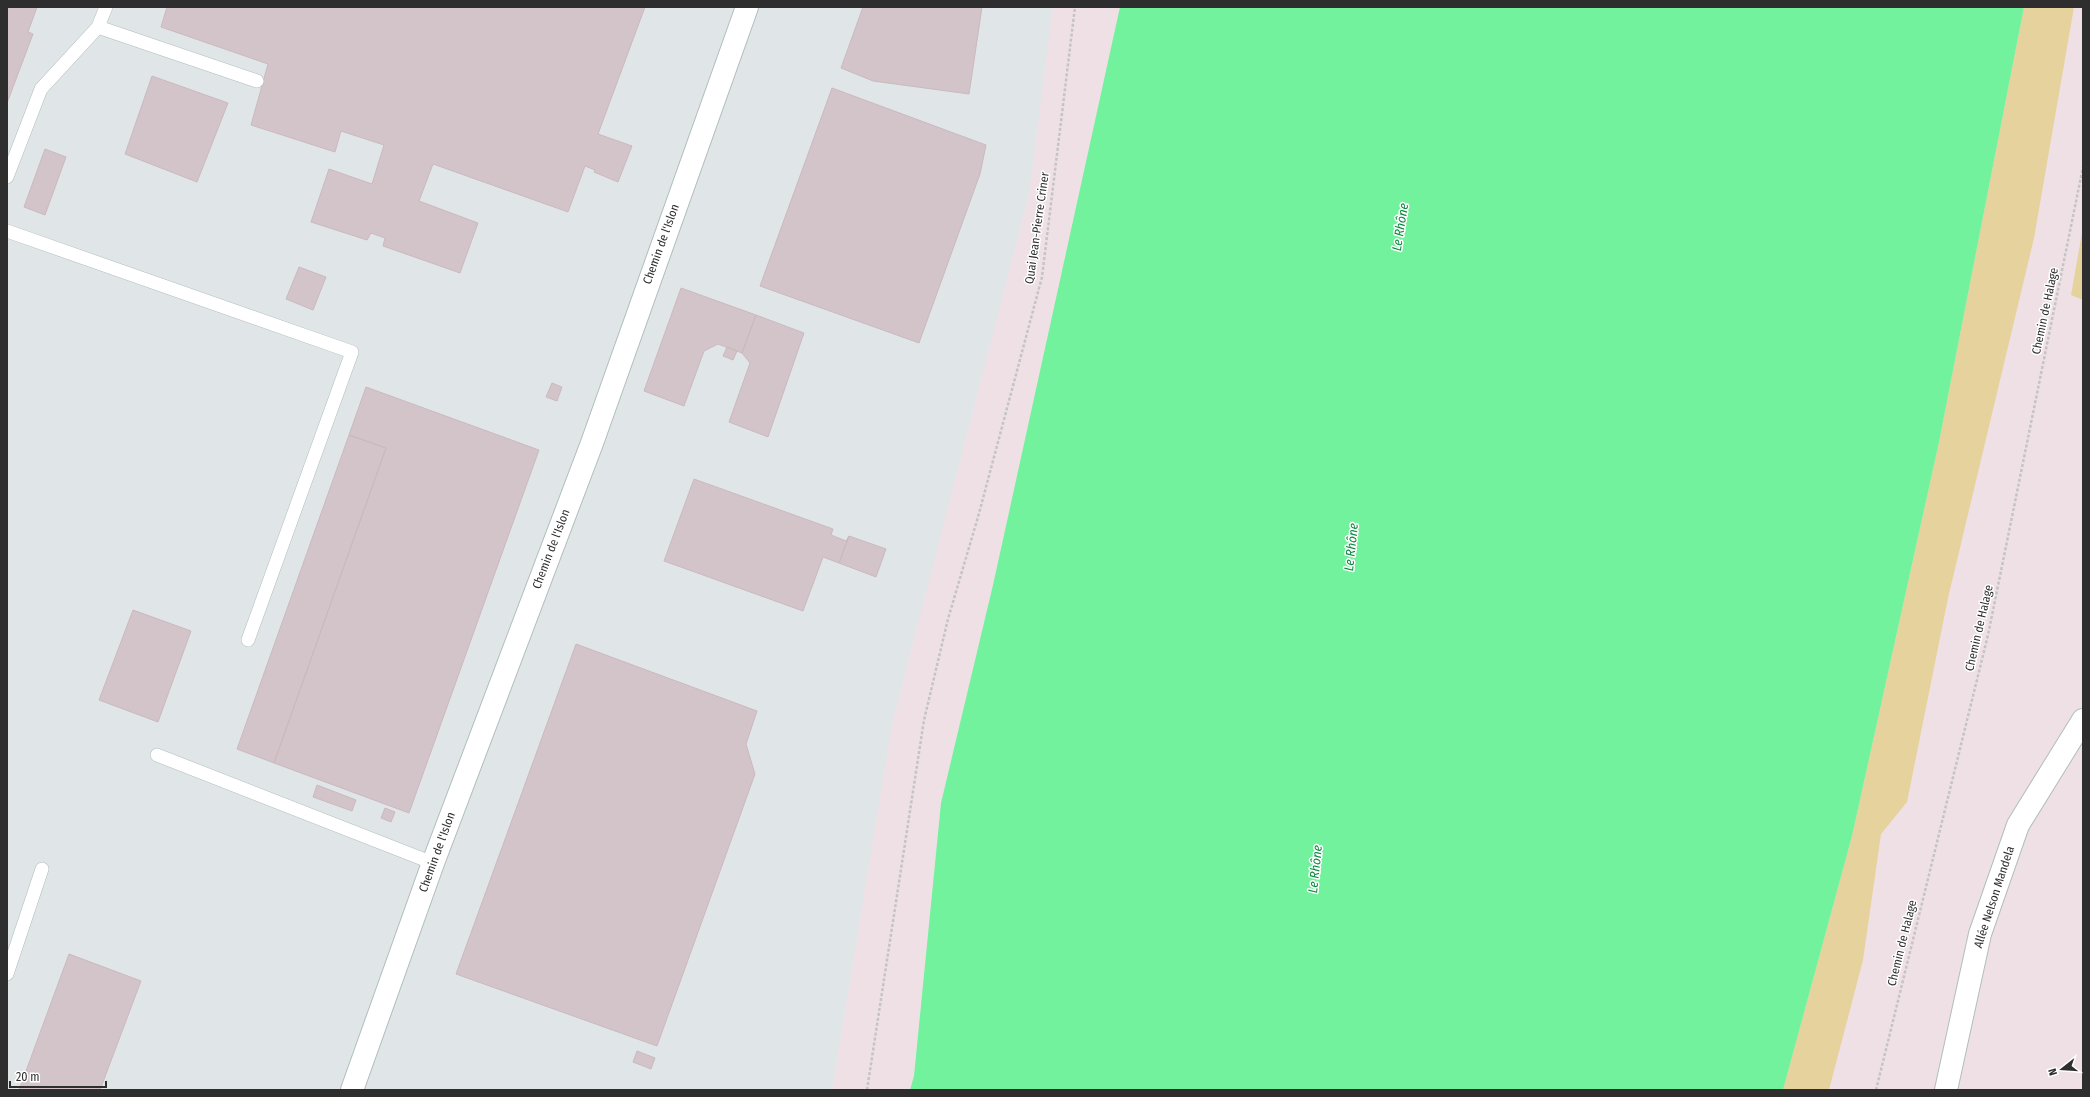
<svg xmlns="http://www.w3.org/2000/svg" width="2090" height="1097" font-family="'Fira Sans Condensed',sans-serif">
<style>
.industrial{fill:#e0e5e8}
.green{fill:#e6d29c}
.water{fill:#72f29d}
.building{fill:#d2c4c9;stroke:#cbb9be}
.lines{fill:none;stroke-linecap:round;stroke-linejoin:round}
.service-casing{stroke:#b0bebc;stroke-width:14}
.minor-casing{stroke:#b0bebc;stroke-width:24}
.path{stroke:#c4c4c4;stroke-width:2.5;stroke-dasharray:3 2;stroke-linecap:butt}
.service{stroke:#fff;stroke-width:13}
.minor{stroke:#fff;stroke-width:22}
.labels{text-anchor:middle;dominant-baseline:central;stroke-width:3;stroke-linejoin:round;paint-order:stroke}
.street-label{font-size:12px;fill:#2e2e2e;stroke:#fff}
.water-label{font-size:13px;font-style:italic;fill:#0b873f;stroke:#fff}
</style>
<rect width="100%" height="100%" fill="#efe0e5"/>
<!-- industrial -->
<path class="industrial" d="M7,7H1053L1029,194L892,724L832,1090H7Z"/>
<!-- green -->
<path class="green" d="M2024,7H2074L2034,238L1948,598L1907,802L1881,834L1863,960L1829,1090H1783L1852,836L1939,442Z
M2083,227V300L2071,295Z"/>
<!-- water -->
<path class="water" d="M1120,7H2024L1939,442L1852,836L1783,1090H910L914,1076L941,803L993,585Z"/>
<!-- building -->
<path class="building" d="M7,7H37L28,32L33,34L7,103Z
M167,7H645L598,134L632,146L618,182L594,172L595,170L585,166L568,212L433,164L419,201L478,223L460,273L383,246L385,238L371,233L367,240L311,222L329,169L372,184L384,145L341,131L335,152L251,125L268,64L161,27Z
M863,7H982L969,94L873,81L841,68Z
M152,76L228,103L197,182L125,154Z
M832,88L986,145L980,174L919,343L760,286Z
M45,149L66,157L45,215L24,207Z
M299,267L326,277L313,310L286,299Z
M681,288L756,315L742,353L718,344L704,351L684,406L644,391Z
M756,315L804,333L768,437L729,422L750,363L742,353Z
M727,347L737,351L733,360L723,356Z
M552,383L562,387L557,401L546,397Z
M366,387L539,450L409,813L274,763L386,448L349,435Z
M349,435L386,448L274,763L237,749Z
M694,479L833,529L831,535L846,541L849,536L839,563L823,557L803,611L664,561Z
M849,536L886,549L876,577L839,563Z
M133,610L191,631L158,722L99,700Z
M576,644L757,711L746,744L755,774L657,1046L456,974Z
M317,785L356,800L352,811L313,797Z
M385,808L395,812L391,822L381,818Z
M69,954L141,981L100,1090H19Z
M637,1051L655,1058L651,1069L633,1062Z"/>
<g class="lines">
<!-- service casing -->
<g class="service-casing">
<path id="service" d="M98,27L257,81
M7,177L41,89L98,27L106,7
M7,231L352,352L248,640
M157,755L433,863
M7,974L42,869"/>
</g>
<!-- minor casing -->
<g class="minor-casing">
<path id="minor" d="M352,1090L433,863L592,443L747,7
M1946,1090L1980,934L2018,825L2083,720"/>
</g>
<!-- path -->
<path class="path" d="M867,1090L924,720L948,619L978,517L1042,277L1075,7
M1876,1090L1988,635L2083,167"/>
<!-- service -->
<use href="#service" class="service"/>
<!-- minor -->
<use href="#minor" class="minor"/>
</g>
<g class="labels">
<!-- street labels -->
<g class="street-label">
<text transform="translate(1037 228) rotate(-82)">Quai Jean-Pierre Criner</text>
<text transform="translate(661 244) rotate(-70)">Chemin de l'Islon</text>
<text transform="translate(2045 311) rotate(-78)">Chemin de Halage</text>
<text transform="translate(551 549) rotate(-69)">Chemin de l'Islon</text>
<text transform="translate(1979 628) rotate(-77)">Chemin de Halage</text>
<text transform="translate(437 852) rotate(-70)">Chemin de l'Islon</text>
<text transform="translate(1994 897) rotate(-72)">Allée Nelson Mandela</text>
<text transform="translate(1902 943) rotate(-76)">Chemin de Halage</text>
</g>
<!-- water labels -->
<g class="water-label">
<text transform="translate(1400 227) rotate(-81)">Le Rhône</text>
<text transform="translate(1351 547) rotate(-84)">Le Rhône</text>
<text transform="translate(1315 869) rotate(-84)">Le Rhône</text>
</g>
</g>
<!-- border -->
<rect width="2090" height="1097" fill="none" stroke="#2e2e2e" stroke-width="16"/>
<!-- north arrow -->
<g transform="translate(2062 1069) rotate(253)" stroke="#ffffff" stroke-width="3" paint-order="stroke">
<path d="M0-3L7 15L0 10L-7 15Z" fill="#2e2e2e"/>
<text y="-6" font-size="11" font-weight="bold" text-anchor="middle" fill="#2e2e2e">N</text>
</g>
<!-- scale -->
<path d="M10 1081v6h96v-6" fill="none" stroke="#2e2e2e" stroke-width="2"/>
<text x="16" y="1081" font-size="12" fill="#2e2e2e" stroke="#ffffff" stroke-width="3" paint-order="stroke">20 m</text>
</svg>
